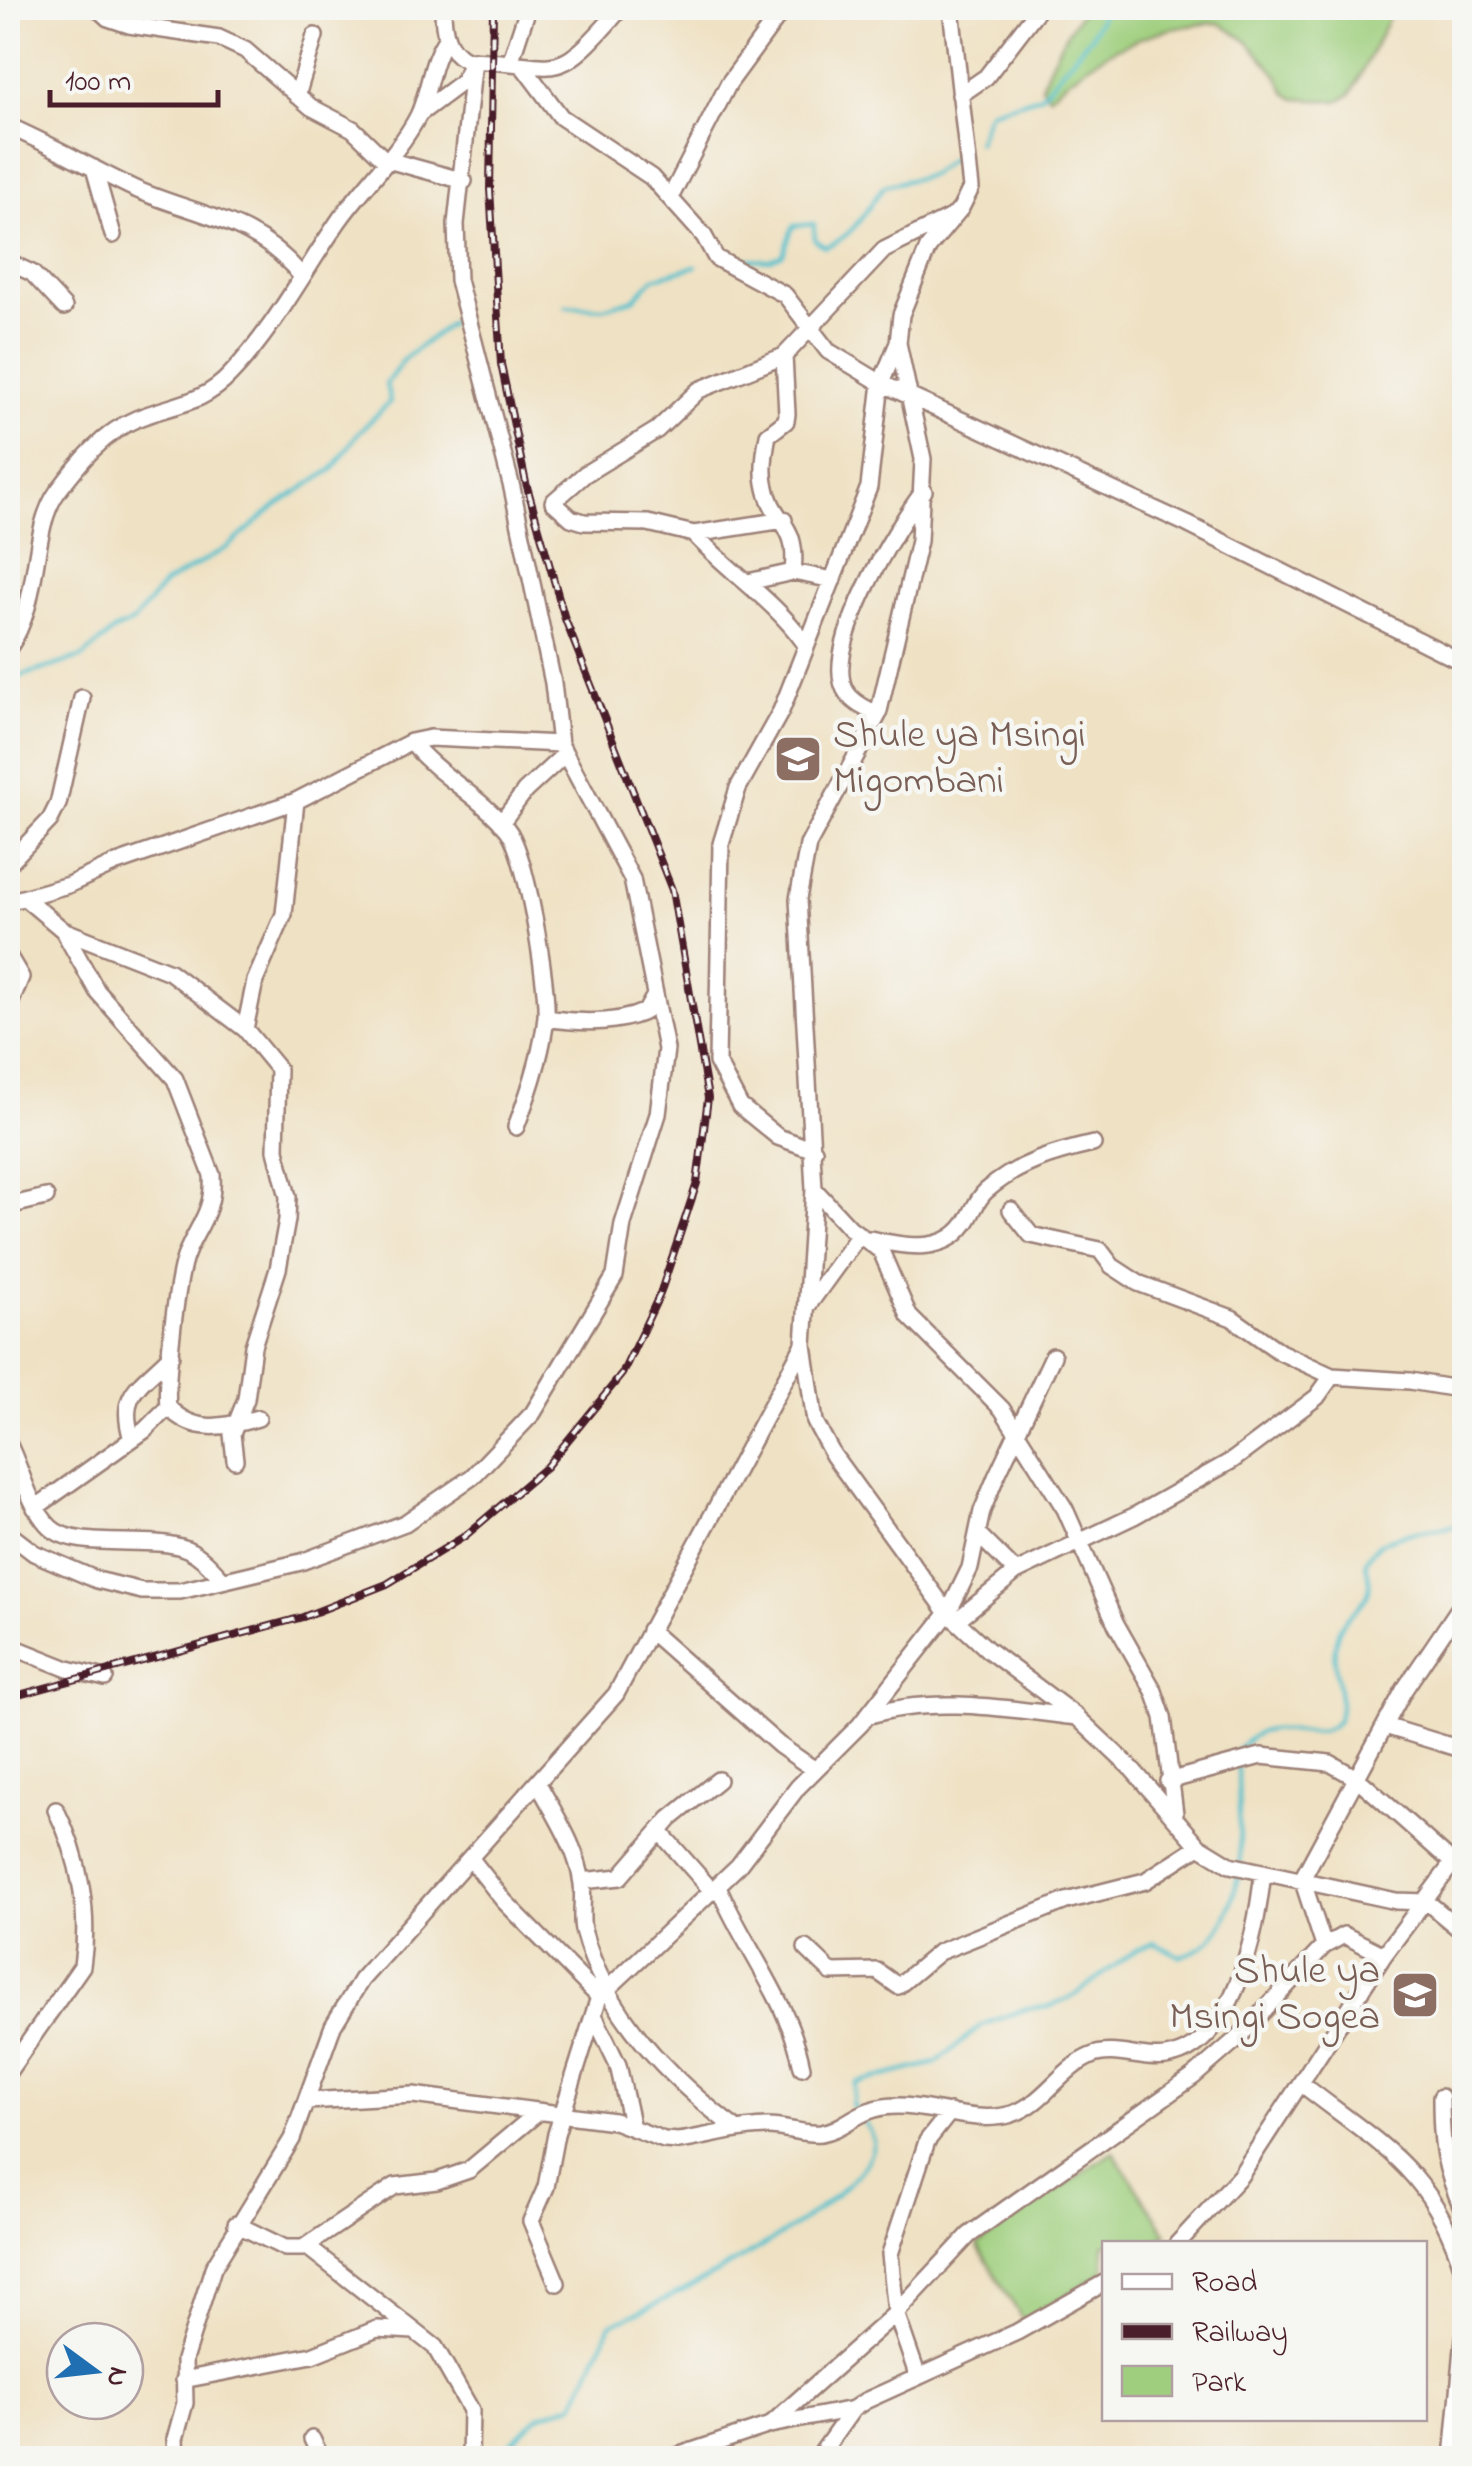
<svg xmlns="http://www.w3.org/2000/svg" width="1472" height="2466" font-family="'Indie Flower',sans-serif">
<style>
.green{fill:#9fcf7e;stroke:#747754;stroke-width:2.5}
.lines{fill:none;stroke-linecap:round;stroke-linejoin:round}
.stream{stroke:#55c1ce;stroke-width:4}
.minor-casing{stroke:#9c8077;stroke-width:20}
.minor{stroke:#fff;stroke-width:15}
.rail-casing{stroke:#4a1f2b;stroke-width:8}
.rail{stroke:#f6f6f2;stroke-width:4;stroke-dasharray:11;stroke-linecap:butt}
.labels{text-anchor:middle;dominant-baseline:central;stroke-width:9;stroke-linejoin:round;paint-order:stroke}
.education-label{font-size:40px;fill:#785e54;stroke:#f6f6f2;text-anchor:start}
</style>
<rect width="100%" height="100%" fill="#f6f6f2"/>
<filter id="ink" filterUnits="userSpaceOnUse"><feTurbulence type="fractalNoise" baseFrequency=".01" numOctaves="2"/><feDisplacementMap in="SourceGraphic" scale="20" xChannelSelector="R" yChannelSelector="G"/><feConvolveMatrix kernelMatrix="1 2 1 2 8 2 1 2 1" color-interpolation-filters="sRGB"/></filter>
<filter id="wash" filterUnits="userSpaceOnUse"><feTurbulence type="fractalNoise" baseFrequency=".0048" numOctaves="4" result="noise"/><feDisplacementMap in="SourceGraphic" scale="40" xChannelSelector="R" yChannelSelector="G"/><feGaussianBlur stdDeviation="2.25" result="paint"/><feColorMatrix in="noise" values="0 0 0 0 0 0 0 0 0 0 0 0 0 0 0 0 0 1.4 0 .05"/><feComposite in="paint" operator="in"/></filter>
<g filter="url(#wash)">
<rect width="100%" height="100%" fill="#efe1c3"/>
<!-- green -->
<path class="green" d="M1084,8H1394L1351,94L1338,101L1295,99L1286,93L1278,76L1247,41L1219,23C1150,26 1100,50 1049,96L1041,86C1052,57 1066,32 1084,8Z
M1113,2152L1167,2234L1152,2243L1104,2244V2272L1024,2322L977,2245Z"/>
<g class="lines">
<!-- stream -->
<path class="stream" d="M977,143L989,111L1040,96L1091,36L1105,8
M731,258L769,260L783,254L793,226L814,224L815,240L825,247C857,235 864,211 884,186L930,175L960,152
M566,306L603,308L634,299L654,278L696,266
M8,680L83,657L115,630L133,622L164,584L228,547L277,505L333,469L358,433L390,402L386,384L404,359L453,321
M1237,1759L1238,1748C1244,1744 1251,1736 1258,1733C1283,1722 1317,1743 1337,1722C1347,1694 1328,1666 1337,1636C1346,1603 1382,1609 1365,1563C1378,1527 1434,1534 1464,1523
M1238,1768L1240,1863
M857,2110L852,2105L856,2083L936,2063L982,2025L1028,2008L1050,2007L1074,1996L1136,1950L1154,1943L1180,1956C1221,1947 1231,1909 1239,1873
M495,2458L539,2416L575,2403L611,2324C666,2302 864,2204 873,2145C875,2136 866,2127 862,2118"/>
</g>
</g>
<g filter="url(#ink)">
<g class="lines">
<!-- minor casing -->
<g class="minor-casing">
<path id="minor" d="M97,8L108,18L129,25L219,38L245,50L311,107L353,129L384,159L464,181
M443,8C443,29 446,50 466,60C563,62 550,90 621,8
M951,8L971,188L961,208L928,248L901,315L898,343L923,459L919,541L878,715L808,845L798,899L814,1189L804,1345L815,1422L833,1455L948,1613L988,1650L1077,1717L1132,1769L1199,1846L1230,1865L1396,1901L1427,1902L1464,1933
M510,63L528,8
M522,65L561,117L651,177L704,236L716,258L785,295L828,351L881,383L1187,524L1464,663
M960,95L986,77L1039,8
M297,96L315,36
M419,114L462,82L472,64
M8,126C50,144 91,168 133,188C193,215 258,219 302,277
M94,168L113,235
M670,198L729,83L784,8
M8,262L32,273L64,307
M784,356L787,414L786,421L768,435C765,450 762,468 765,483C772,525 799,520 793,572
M784,520L694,534L648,523L584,522L571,518L553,502L585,474L657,430L699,390L784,356L884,250L953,216
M694,534C730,573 773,599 804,642
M748,582L793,572L833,580
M8,649C43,599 29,531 58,491C78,464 104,432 136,419C172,404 202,405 230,375C274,329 304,271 340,219C364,186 400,151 418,116C430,91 430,60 447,38
M878,715C868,709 854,704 847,693C818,653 898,524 924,491
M411,742C439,776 478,795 507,829C526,851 548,985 546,1016C543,1052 529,1093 516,1127
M501,823L525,791L565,754
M8,864L50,820L58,804L82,698
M26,899L63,930L170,972L245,1029L278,1069L276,1150L288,1197L287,1220L278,1269L253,1346L246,1399L232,1434L235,1460
M8,902L68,885L114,864L296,801L411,742L430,738L560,744
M63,930L97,991L175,1079L212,1175C215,1218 191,1231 183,1264C176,1291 165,1381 168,1407C194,1435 225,1427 258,1418
M8,955L21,977L8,1009
M546,1018C578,1023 616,1025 646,1011L654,997
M245,1029L255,981L284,914L296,801
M814,1150L778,1137L740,1106L717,1062L721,844L738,788L781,711L869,487L881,383L898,343
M814,1189L850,1228L881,1251L909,1316L1002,1409L1065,1509L1116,1624L1154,1691L1163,1717L1175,1814
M8,1206L46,1197
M1011,1210L1031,1235L1100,1250L1112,1266L1138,1283L1232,1318L1280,1352L1332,1376L1410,1381L1464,1390
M870,1239C902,1246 943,1255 965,1224C973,1213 976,1200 986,1191C1018,1163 1054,1153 1093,1144
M809,1304L859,1235
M132,1439C117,1392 141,1386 171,1355
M8,1443C22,1470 28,1505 50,1527C75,1552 151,1534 187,1549C202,1556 212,1568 223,1580
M35,1508L145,1430L168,1407
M8,1533L34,1553L97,1580L142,1591H180L301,1562L405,1523L472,1477L533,1413L615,1276L623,1224L658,1114L666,1049L632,879L560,744L553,683L512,488L458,280L456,224L474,60
M979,1535L1016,1572
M957,1620L1016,1572L1134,1516L1233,1460L1317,1397L1332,1376
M649,1630L779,1745L815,1770
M8,1645L68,1669L105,1678
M867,1716C932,1695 1009,1709 1076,1717
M1385,1726L1464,1750
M1168,1781L1261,1756L1330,1763L1358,1779L1454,1864
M539,1785C555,1815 578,1849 582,1884C584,1899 580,1915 583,1930C605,2014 670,2079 736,2129
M660,1832L713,1892
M471,1859L504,1901L599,1997
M582,1881L620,1877L670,1819L718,1780
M718,1886C744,1948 789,2001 802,2067
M1324,1946L1302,1879L1404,1690L1464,1601
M806,1948L831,1972L877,1971L898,1986L939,1952L1066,1901L1145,1881L1199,1846
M594,2015L618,2065L632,2128
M8,2072L82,1966C90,1914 80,1857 56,1810
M1302,2084C1381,2146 1433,2169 1464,2273
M1441,2097C1441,2146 1444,2168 1464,2212
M307,2101L413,2095L614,2121L664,2140L678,2141C708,2137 737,2127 768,2127C785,2127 804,2135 821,2133C848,2129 857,2106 898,2106C935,2106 976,2125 1012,2114C1045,2103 1060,2069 1091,2056C1113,2046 1143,2061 1166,2057C1236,2046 1257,1928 1263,1872
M236,2224L285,2248H303L395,2186L437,2181L469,2170L536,2114
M1177,2244L1240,2176L1384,1955L1464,1848
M306,2246L435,2347L471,2410L470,2458
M557,2283L531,2221L546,2187L556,2134L599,1997L738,1866L798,1787L860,1725L948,1613L970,1568L982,1511L996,1477L1053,1356
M918,2377L896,2313L890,2254L927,2141L950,2112
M183,2380L312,2355L377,2329L414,2331
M770,2425L896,2313L969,2235L1194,2076L1239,2037L1324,1946L1344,1935L1384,1955
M312,2439L321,2458
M176,2458L175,2439L185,2403L184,2360L213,2268L292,2139L333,2026L361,1980L616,1694L803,1346
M671,2458L770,2425L853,2409
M818,2458L853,2409L865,2401L1017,2332L1104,2283
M1453,2458L1464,2337"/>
</g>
<!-- minor -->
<use href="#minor" class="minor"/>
<!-- rail casing -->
<g class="rail-casing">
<path id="rail" d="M8,1698L303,1617L387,1584L465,1536L546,1467L622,1374L660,1294L697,1183L708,1098L672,890L565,619L526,483L501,364L490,189L493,8"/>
</g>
<!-- rail -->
<use href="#rail" class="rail"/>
</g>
</g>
<!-- icons -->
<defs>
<g id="school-square" transform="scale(2.5)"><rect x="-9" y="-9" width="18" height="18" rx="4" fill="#8d6e63" stroke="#f6f6f2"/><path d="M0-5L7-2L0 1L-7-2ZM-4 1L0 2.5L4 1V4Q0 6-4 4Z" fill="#fff"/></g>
</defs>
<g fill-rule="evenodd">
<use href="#school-square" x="798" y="759"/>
<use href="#school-square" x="1415" y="1995"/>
</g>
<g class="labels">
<!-- education labels -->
<g class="education-label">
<text x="833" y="736">Shule ya Msingi<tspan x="833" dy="46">Migombani</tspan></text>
<text x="1380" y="1972" text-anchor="end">Shule ya<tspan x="1380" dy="46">Msingi Sogea</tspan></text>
</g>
</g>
<!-- margin -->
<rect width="1472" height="2466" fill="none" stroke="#f6f6f2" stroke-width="40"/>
<!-- legend -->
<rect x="1102" y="2241" width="325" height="180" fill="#f6f6f2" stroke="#b1a0a2" stroke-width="2.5"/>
<rect x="1122" y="2274" width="50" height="15" fill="#ffffff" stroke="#b1a0a2" stroke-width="2.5"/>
<text x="1192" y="2291" font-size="30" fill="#4a1f2b">Road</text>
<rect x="1122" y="2324" width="50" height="15" fill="#4a1f2b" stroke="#b1a0a2" stroke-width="2.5"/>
<text x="1192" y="2341" font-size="30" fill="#4a1f2b">Railway</text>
<rect x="1122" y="2366" width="50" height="30" fill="#9fcf7e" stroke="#b1a0a2" stroke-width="2.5"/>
<text x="1192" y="2391" font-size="30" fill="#4a1f2b">Park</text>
<!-- north arrow -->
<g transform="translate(95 2371) rotate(105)"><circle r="48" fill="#f6f6f2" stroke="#b1a0a2" stroke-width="2.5"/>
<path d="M0-8L18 38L0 25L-18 38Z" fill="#1f6fb2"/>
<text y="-15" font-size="28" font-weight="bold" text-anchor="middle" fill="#4a1f2b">N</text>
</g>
<!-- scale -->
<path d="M50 90v15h168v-15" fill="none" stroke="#4a1f2b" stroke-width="5"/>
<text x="65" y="90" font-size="30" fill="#4a1f2b" stroke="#f6f6f2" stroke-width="8" paint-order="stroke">100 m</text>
</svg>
